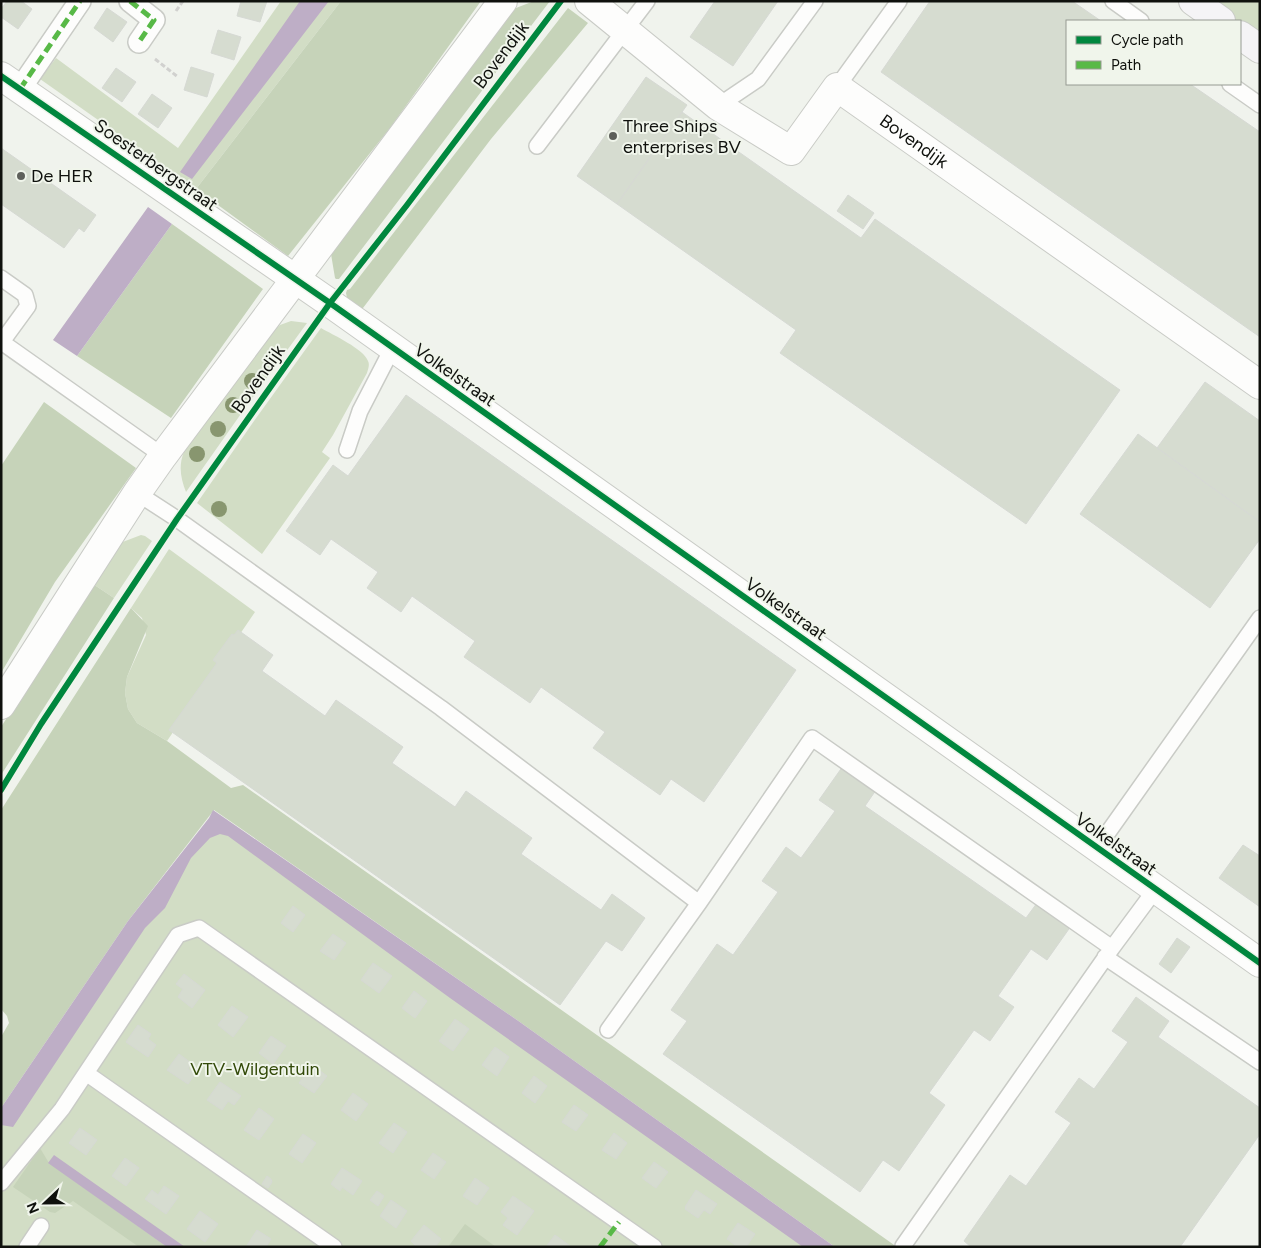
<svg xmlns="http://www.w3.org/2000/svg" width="1261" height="1248" font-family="Figtree,sans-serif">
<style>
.green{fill:#d2ddc5}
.forest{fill:#c6d3b9}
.water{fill:#beaec6}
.building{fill:#d6dcd0;stroke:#d6d9d4}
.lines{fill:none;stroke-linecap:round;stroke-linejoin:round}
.service-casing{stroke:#c9cbc6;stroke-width:18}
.pedestrian-casing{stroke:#c9cbc6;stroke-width:24}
.minor-casing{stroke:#c9cbc6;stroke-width:30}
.secondary-casing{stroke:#c9cbc6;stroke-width:30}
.path{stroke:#d1d1cf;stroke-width:3;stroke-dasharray:5 2.5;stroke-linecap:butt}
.service{stroke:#fdfdfc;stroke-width:15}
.pedestrian{stroke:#fdfdfc;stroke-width:21}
.minor{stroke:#fdfdfc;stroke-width:28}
.secondary{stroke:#f5f4f6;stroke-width:28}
.quiet{stroke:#58b947;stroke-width:5;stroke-dasharray:10 5;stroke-linecap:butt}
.cycleway-casing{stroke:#f0f5eb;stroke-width:9}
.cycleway{stroke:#00873e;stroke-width:6}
.tree{fill:#88966f}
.poi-dot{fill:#5e605b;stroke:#f0f5eb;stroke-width:2}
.labels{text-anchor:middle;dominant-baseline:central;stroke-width:4;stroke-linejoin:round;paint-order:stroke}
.street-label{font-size:18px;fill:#0f110d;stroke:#f0f5eb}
.poi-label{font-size:18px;fill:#0f110d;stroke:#f0f5eb;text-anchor:start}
.park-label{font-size:18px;fill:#324908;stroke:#f0f5eb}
</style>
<rect width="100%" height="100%" fill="#f0f3ed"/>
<!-- green -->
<path class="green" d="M281,1H341L196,189L40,79L56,58L178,148Z
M1205,1H1260V40L1240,26V21H1233Z
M291,321L307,323L250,401L186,492C181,479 178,466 184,452L270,333L280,325Z
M321,328C333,335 364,349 368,361C370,365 368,369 367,373L333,435L322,452L330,458L262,554L197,503L254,421Z
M141,535L145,536L152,541L114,598L93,584L120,543Z
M169,549L255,612L167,741L137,723L128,709L125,693L127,677L146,635L142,618L131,608Z
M211,820L822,1247H1V1119Z"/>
<!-- forest -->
<path class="forest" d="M341,1H481L390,128L288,256L196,189Z
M534,1H550L339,279H336L335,278L331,254L333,248L514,7L516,8Z
M568,8L588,23L491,139L363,308L360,309L347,298L346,293L347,290L350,289Z
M172,224L263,289L171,418L77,356Z
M44,402L136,468L55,582L1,673V466Z
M93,584L114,598L1,775V727Z
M131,608L148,626L127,677L125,693L128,709L137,723L167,741L231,788L243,785L897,1247H835L517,1020L214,810L128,921L1,1108V1037L9,1023L7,1016L1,1009V810Z
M40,1148L49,1163L167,1247H139L73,1201L55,1213L50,1212L13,1187Z
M465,1224L496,1247H448Z"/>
<!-- water -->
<path class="water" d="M300,1H329L192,179L180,172Z
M148,207L172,224L77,356L53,340Z
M213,810L517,1020L835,1247H803L450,998L228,836L220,834L210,838L191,858L165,908L145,928L13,1127L1,1125V1108L128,921L209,818Z
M54,1155L185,1247H167L48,1163Z"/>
<!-- building -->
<path class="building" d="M7,1H21L32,9L18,29L1,17V9Z
M241,1H267L260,22L237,16Z
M715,1H778L733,66L690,37Z
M930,1H1072L1101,21H1067V84H1190L1260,132V337L881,72Z
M107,8L127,22L113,42L94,28Z
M218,30L241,37L234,60L211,53Z
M191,67L214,74L207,97L184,90Z
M116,68L136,82L122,102L102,88Z
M646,77L687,105L617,204L577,176Z
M152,94L172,108L158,128L138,114Z
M682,112L861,238L875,219L1120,390L1026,524L780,353L796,330L617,204Z
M1,148L96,215L84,232L79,228L64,248L1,204Z
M848,195L874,213L863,229L837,211Z
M1205,382L1260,421V522L1157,448Z
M406,395L796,670L704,802L671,779L660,795L593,748L605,732L541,687L530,703L464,657L475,641L412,596L401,612L367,588L378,572L331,539L320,555L286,531L333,465L348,476Z
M1138,434L1260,522V539L1210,608L1080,514Z
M238,630L273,655L262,671L325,716L336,700L403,747L392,763L455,807L466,791L532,838L521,854L601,910L612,894L645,918L622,951L606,941L560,1005L169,730L217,663L213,660L232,634L234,635Z
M843,766L876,790L865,806L943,860L1026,918L1037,903L1071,926L1047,960L1031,949L998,996L1014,1007L990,1041L974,1030L929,1093L945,1105L899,1171L883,1160L860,1192L663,1054L687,1021L671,1010L717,944L733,955L778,892L762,881L786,847L801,858L835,811L819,800Z
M1243,845L1260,856V907L1219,878Z
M293,906L305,915L293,932L281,923Z
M333,934L346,943L334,960L320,951Z
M1177,938L1190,947L1171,973L1159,964Z
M373,963L392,976L379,993L361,980Z
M184,974L205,990L192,1008L178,997L183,989L176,984Z
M414,991L427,1001L415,1018L402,1008Z
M1136,997L1169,1021L1158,1037L1260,1108V1134L1180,1247H971L964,1241L1010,1175L1026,1186L1071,1123L1055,1112L1079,1078L1094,1089L1128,1042L1112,1031Z
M232,1006L248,1017L233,1037L218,1025Z
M455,1019L469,1029L453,1051L439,1041Z
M138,1025L151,1034L148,1039L156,1045L148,1057L126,1042Z
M271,1036L286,1046L273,1064L259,1053Z
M495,1047L509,1057L497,1076L482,1065Z
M179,1054L191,1063L188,1069L195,1074L188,1084L167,1070Z
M312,1065L327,1076L314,1093L299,1083Z
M534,1076L547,1086L535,1103L522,1093Z
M220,1082L241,1096L234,1105L228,1101L222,1110L207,1100Z
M353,1093L368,1104L356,1121L341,1110Z
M574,1105L588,1115L576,1131L562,1122Z
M259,1108L274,1119L259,1140L244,1130Z
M394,1123L407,1132L393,1153L379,1143Z
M80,1128L97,1140L86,1155L69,1143Z
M614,1133L627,1143L616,1159L602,1150Z
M303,1134L316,1143L302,1163L289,1154Z
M433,1153L446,1162L434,1179L421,1170Z
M125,1158L139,1168L126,1186L112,1176Z
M654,1162L668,1172L656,1188L642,1178Z
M342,1168L362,1181L353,1195L342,1187L340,1191L331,1184Z
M267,1176L271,1179L272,1182L268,1188L262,1184Z
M475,1178L489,1188L477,1205L463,1196Z
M164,1186L179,1196L166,1214L145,1199L152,1190L158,1195Z
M696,1190L717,1204L710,1214L704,1210L698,1218L685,1209L686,1208L685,1207Z
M377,1191L384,1196L378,1206L370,1200Z
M513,1196L534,1211L517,1235L503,1225L508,1218L501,1212Z
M391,1200L407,1211L396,1228L380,1216Z
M200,1211L218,1224L205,1242L187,1229Z
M738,1223L755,1234L746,1247H738L727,1239Z
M424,1225L441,1239L435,1247H417L411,1241Z
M257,1230L271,1239L266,1247H246Z
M555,1235L570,1246L569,1247H546Z"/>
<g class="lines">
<!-- service casing -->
<g class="service-casing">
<path id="service" d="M1113,1L1141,21
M1230,84L1260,105
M837,87L899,1
M718,106L758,79L815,1
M537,146L647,1
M1,278L25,295L28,306L1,343
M3,343L163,456
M347,450L360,411L392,349
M137,493L177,519L441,708L699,903
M1097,848L1260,618
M1112,948L1155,890
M1105,957L1260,1062
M608,1030L699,903L812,738L1112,948L903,1246
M86,1073L334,1247
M1,1183L62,1109L178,935L199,928L654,1247
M27,1247L41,1226"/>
</g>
<!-- pedestrian casing -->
<g class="pedestrian-casing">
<path id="pedestrian" d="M130,1L154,20L139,42
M20,89L80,1"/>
</g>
<!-- minor casing -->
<g class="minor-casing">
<g id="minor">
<path id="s1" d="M589,1L718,106L791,151L837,87L1260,385"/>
<path d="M1,76L330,303L1260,963"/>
<path d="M1,705L137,493L163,456L503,1"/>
</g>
</g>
<!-- secondary casing -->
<g class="secondary-casing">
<path id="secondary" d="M1193,1L1221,21
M1240,35L1260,49"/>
</g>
<!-- path -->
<path class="path" d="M176,11L183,1
M155,59L178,77"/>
<!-- service -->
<use href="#service" class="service"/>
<!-- pedestrian -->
<use href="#pedestrian" class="pedestrian"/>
<!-- minor -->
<use href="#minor" class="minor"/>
<!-- secondary -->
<use href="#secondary" class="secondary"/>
<!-- quiet -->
<path class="quiet" d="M130,1L154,20L139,42
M20,89L80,1
M600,1247L619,1222"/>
<!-- cycleway casing -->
<g class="cycleway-casing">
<path id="cycleway" d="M1,76L330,303L1260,963
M1,790L41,724L177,519L330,303L407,205L561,1"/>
</g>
<!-- cycleway -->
<use href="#cycleway" class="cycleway"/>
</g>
<!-- trees -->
<g class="tree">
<circle cx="252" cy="381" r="8"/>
<circle cx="233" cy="405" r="8"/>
<circle cx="218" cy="429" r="8"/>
<circle cx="197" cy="454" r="8"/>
<circle cx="219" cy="509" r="8"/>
</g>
<!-- markers -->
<g class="poi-dot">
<circle cx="613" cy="136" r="5"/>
<circle cx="21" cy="176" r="5"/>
</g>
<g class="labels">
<!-- street labels -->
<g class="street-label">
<text transform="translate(501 55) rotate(-53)">Bovendijk</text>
<text stroke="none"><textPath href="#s1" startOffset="425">Bovendijk</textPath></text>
<text transform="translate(156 165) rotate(35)">Soesterbergstraat</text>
<text transform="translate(455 375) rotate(35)">Volkelstraat</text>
<text transform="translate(258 379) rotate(-55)">Bovendijk</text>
<text transform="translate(786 609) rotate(35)">Volkelstraat</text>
<text transform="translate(1116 844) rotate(35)">Volkelstraat</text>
</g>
<!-- poi labels -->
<g class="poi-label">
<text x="623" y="126">Three Ships<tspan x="623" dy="21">enterprises BV</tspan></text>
<text x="31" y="176">De HER</text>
</g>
<!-- park labels -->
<g class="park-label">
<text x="255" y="1069">VTV-Wilgentuin</text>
</g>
</g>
<!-- border -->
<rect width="1261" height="1248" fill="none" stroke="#0f110d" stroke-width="5"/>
<!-- legend -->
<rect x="1066" y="20" width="175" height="65" fill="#f0f5eb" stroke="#969a92"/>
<rect x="1076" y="36" width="25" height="8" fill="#00873e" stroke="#969a92"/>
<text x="1111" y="45" font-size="15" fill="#0f110d">Cycle path</text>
<rect x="1076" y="61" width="25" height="8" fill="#58b947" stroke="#969a92"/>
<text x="1111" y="70" font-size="15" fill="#0f110d">Path</text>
<!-- north arrow -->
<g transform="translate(45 1203) rotate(248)" stroke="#f0f5eb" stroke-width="4" paint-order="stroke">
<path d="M0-4L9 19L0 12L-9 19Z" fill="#0f110d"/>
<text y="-8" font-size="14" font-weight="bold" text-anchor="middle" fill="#0f110d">N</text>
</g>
</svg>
